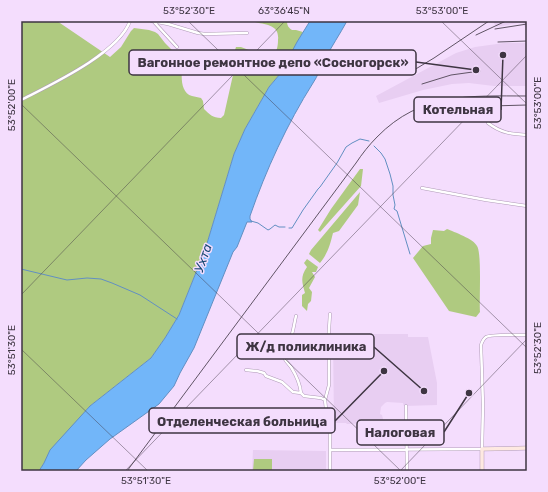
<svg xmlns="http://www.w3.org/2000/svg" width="548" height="492" font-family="Rubik,sans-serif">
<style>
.built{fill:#e8cef2}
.green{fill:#afca80}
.water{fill:#72b6f9;stroke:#628fc2}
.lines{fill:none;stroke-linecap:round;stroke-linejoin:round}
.stream{stroke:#628fc2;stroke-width:1}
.minor-casing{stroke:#b09bb8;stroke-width:3.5}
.secondary-casing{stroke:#b09bb8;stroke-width:4.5}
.minor{stroke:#fff;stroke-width:2.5}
.secondary{stroke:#fee9e1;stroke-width:3.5}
.rail{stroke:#605465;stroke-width:1}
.ticks{fill:none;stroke:#3e3542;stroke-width:1;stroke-opacity:0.45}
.labels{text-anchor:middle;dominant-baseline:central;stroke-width:3;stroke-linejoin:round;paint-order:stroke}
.water-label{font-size:13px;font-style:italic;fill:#174873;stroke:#f4ddfd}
.leader{fill:none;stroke:#3e3542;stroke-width:1.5}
.callout-dot{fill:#3e3542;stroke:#f4ddfd;stroke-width:1.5}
.callout{fill:#f4ddfd;stroke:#3e3542;stroke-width:1.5}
.callout-label{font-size:13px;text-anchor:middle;font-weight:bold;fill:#3e3542}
.neatline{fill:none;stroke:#3e3542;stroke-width:1.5}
.ticks-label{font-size:10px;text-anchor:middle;fill:#3e3542}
</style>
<rect width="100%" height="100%" fill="#f4ddfd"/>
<!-- built -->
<path class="built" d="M493,21H527V28L524,26L523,22L496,27Z
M504,43H527V86H494L469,83L452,84L423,90L379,103L376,96L456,53L475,47Z
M337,334H408V337H428L437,383V405L404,406L403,403L387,402L385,403L381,407L380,414L382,415L383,419L382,425L377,423L347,424L346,423H334L333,338H336Z
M253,450L326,451V471H252Z"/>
<!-- green -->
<path class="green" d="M21,21H57L110,57L121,47L131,31L134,28L149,30L155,32L158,34L165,43L171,49L175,54L177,64L182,71C181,80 182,93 192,96C195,97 198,97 201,98L203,101L204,109C209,114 213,118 221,118L224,115L235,66V50L236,47H241L259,54L273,56C277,51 278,46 278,40C280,23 263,25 252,21H287C287,26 289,28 292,30H296L303,32L280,74L269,87L245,129L234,154L205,250L179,315L165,338L151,358L90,406L44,463L39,471H21Z
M360,169H363L361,186L320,232L318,230L331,209Z
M360,192L358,205L339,231L333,233C330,245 328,253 320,263L309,254L311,250Z
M447,229C454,232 474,239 477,246C482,253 479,301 480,312L476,317L449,311L413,258L423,246L431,244V238L433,230L444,231Z
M307,259L318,267L316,272H312L315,277L309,288L312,292L311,301L308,304L307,311L302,306V295L305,293C302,282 300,277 307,267L304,263Z
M254,459H272V471H253Z"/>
<!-- water -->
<path class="water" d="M310,21H347C340,34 331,47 324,61C320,68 318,76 313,83C287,124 266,170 250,216V219L252,222H247L237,247L233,252L194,348L180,373L174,386L159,404L110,439L86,460L76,471H39L44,463L50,450L90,406L151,358L165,338L179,315L205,250L234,154L245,129L269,87L280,74L297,42Z"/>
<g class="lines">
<!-- stream -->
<path class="stream" d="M374,146L381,153L385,159L390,174L393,186V195L395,205L394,209L397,211L410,254
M251,221L258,223L268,230L270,229L275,225L279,227H285
M289,228H292L303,210L318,189L320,187L337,163L346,147L352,143L360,139L369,141
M21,269L46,275L67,280L87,278L101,279L112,283L140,295L177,319"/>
<!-- minor casing -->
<g class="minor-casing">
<path id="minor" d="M152,21L168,24L198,33L205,34L247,33
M154,22L177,47
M21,100C50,85 119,53 130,21
M488,123C501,133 511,134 527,135
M422,188L486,200L527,206
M330,314L328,344L329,347V385L325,400L326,409L330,423V471
M296,316C294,324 293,334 290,340C289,345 283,349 283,354C284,360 287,362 291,367C296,375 300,383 301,393
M246,370L257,371L264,373L266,376L282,382L293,392L301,393L304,396L321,398L325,400
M406,406L407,471
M330,450L482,449L483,405L481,345C482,342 483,339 486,337C491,334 519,335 527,335"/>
</g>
<!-- secondary casing -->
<g class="secondary-casing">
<path id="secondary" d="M482,471V449L527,448"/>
</g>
<!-- minor -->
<use href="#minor" class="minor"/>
<!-- secondary -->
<use href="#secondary" class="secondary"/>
<!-- rail -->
<path class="rail" d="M495,29L527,24
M476,35L506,21
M498,42L527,41
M414,70L434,58L489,21
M422,84L451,75L480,71
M440,112L491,106L527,105
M127,471L356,163C362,154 369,145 377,137C421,92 470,96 527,96"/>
</g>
<!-- ticks -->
<path class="ticks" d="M188,21L527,348M441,21L527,104M21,104L401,471M21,295L285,21M21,349L148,471M125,471L527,55M400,471L527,339"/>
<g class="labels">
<!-- water labels -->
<g class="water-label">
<text transform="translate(203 258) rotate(-71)">Ухта</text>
</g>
</g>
<!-- callouts -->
<path class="leader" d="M476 70L416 62M503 55L501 110M424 391L374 347M384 371L335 421M469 393L444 432"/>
<g class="callout-dot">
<circle cx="476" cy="70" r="4"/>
<circle cx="503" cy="55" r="4"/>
<circle cx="424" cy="391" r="4"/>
<circle cx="384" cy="371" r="4"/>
<circle cx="469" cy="393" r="4"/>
</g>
<g class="callout">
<rect x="129" y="50" width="287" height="25" rx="4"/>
<rect x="414" y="97" width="87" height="25" rx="4"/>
<rect x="237" y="334" width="137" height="25" rx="4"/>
<rect x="149" y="408" width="186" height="25" rx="4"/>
<rect x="357" y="420" width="87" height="25" rx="4"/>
</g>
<g class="callout-label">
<text x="273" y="67">Вагонное ремонтное депо «Сосногорск»</text>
<text x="458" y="114">Котельная</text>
<text x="306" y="351">Ж/д поликлиника</text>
<text x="242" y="426">Отделенческая больница</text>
<text x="400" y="437">Налоговая</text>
</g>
<!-- border -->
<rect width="548" height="492" fill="none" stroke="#f4ddfd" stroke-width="44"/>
<rect x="22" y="22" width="504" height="448" class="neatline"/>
<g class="ticks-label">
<text x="189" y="14">53°52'30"E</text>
<text x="284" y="14">63°36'45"N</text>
<text x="442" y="14">53°53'00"E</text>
<text transform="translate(537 103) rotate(-90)" y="4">53°53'00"E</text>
<text transform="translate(11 105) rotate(-90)" y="4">53°52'00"E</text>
<text transform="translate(537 348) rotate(-90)" y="4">53°52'30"E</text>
<text transform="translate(11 350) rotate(-90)" y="4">53°51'30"E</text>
<text x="146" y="484">53°51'30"E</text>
<text x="400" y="484">53°52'00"E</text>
</g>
</svg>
